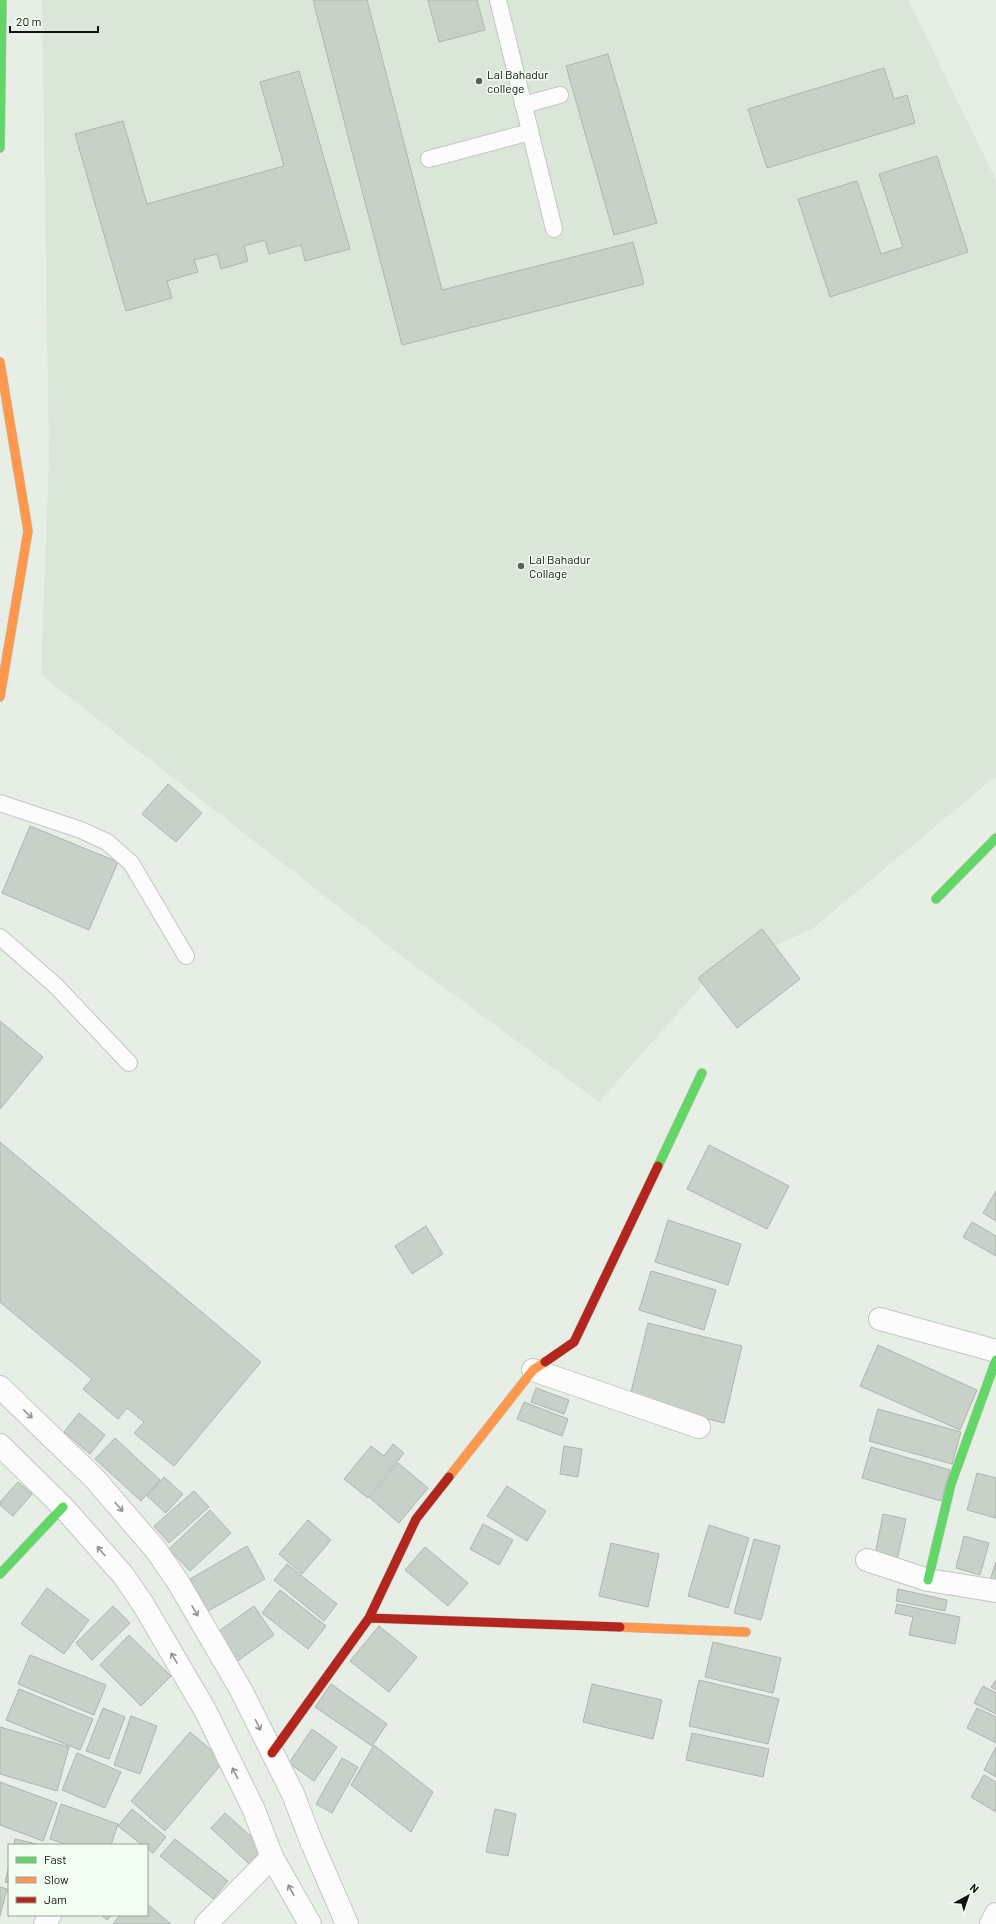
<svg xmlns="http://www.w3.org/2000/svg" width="996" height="1924" font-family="Barlow,sans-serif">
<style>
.built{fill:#d9e6d8}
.building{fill:#c8d1c8;stroke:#afb5ae}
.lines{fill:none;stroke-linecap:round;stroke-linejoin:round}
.lane-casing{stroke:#c1c7c1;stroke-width:18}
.street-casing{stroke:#c1c7c1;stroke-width:24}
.fast-casing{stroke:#c1c7c1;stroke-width:10}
.slow-casing{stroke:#c1c7c1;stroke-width:10}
.jam-casing{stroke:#c1c7c1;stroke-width:10}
.lane{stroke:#fbfcfb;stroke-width:16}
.street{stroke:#fbfcfb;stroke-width:22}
.fast{stroke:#63d668;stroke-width:9}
.slow{stroke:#ff974d;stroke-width:9}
.jam{stroke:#b3261e;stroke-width:9}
.oneway{stroke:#919491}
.poi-dot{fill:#5b605a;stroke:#f3fef3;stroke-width:1.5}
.labels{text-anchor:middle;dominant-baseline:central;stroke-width:3;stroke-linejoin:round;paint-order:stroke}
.poi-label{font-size:12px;fill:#10140f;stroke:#f3fef3;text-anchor:start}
</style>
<rect width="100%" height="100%" fill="#e7eee6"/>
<!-- built -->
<path class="built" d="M42,0H908L996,180V776L812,929L714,972L599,1102L407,960L41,675L49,457Z"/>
<!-- building -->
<path class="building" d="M313,0H367L442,290L633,242L644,284L402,345Z
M428,0H477L485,30L439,42Z
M608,54L657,223L614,235L566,66Z
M884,68L894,99L907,95L915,123L767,168L748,109Z
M299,71L350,249L305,261L301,245L269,254L265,240L244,246L248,261L221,269L217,254L194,260L198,272L167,281L172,298L126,311L75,134L123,121L147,204L284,166L260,82Z
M937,156L968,252L830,297L798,199L857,181L881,254L903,247L879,174Z
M168,784L202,813L176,842L142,814Z
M30,826L118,862L89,930L2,893Z
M762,929L800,979L737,1028L698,978Z
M0,1021L43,1057L0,1109Z
M0,1142L261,1362L174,1466L134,1433L144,1422L127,1408L118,1419L83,1389L92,1379L0,1302Z
M709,1145L789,1186L767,1229L687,1189Z
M996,1191V1221L983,1213Z
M668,1220L741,1244L728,1285L655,1262Z
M972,1222L996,1236V1256L963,1237Z
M426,1226L443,1254L412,1274L395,1246Z
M651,1271L716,1290L704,1330L639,1310Z
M648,1323L742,1346L724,1423L629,1400Z
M878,1345L977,1390L960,1430L860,1386Z
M536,1388L569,1400L564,1414L531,1402Z
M524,1402L568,1419L562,1436L517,1419Z
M878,1409L961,1432L952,1464L869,1441Z
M79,1413L105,1435L90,1454L64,1432Z
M115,1438L160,1480L141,1501L95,1459Z
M393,1444L404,1453L368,1498L344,1479L371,1446L384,1456Z
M564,1446L582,1449L578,1477L560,1474Z
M871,1447L950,1470L941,1501L862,1478Z
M398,1463L428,1488L399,1523L370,1498Z
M977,1473L996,1478V1518L967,1510Z
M164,1477L183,1494L166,1513L147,1496Z
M18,1482L32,1494L13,1516L0,1505V1502Z
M507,1486L546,1511L527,1541L487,1516Z
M194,1491L209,1507L169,1543L154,1526Z
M210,1510L231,1533L190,1571L169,1549Z
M883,1514L906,1519L896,1565L874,1560Z
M308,1520L331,1540L302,1574L279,1554Z
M483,1524L513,1540L499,1565L470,1549Z
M709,1525L749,1538L728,1608L688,1596Z
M964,1536L989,1543L980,1575L956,1568Z
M754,1539L780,1546L761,1620L734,1613Z
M611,1543L659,1554L648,1607L599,1596Z
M247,1546L265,1579L208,1611L190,1579Z
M425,1547L468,1583L448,1606L405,1570Z
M996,1562V1582L990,1580Z
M287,1564L337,1604L324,1621L274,1580Z
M47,1588L89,1620L64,1654L21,1624Z
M898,1589L947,1600L945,1611L896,1601Z
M280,1590L326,1626L308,1649L262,1613Z
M897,1604L960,1617L955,1644L909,1635L913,1617L895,1613Z
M113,1606L130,1623L92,1660L76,1643Z
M254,1606L274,1635L236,1662L216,1633Z
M379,1626L417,1657L389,1692L350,1661Z
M129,1635L171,1676L141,1706L100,1665Z
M713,1642L781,1658L773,1693L705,1677Z
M30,1655L106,1685L94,1715L18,1684Z
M699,1680L779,1699L768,1744L689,1726Z
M996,1680V1690L991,1687Z
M331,1684L387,1724L372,1746L315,1707Z
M592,1684L662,1700L653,1739L583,1722Z
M983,1686L996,1693V1714L974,1703Z
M19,1689L93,1719L80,1750L6,1720Z
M103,1708L125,1717L109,1759L86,1751Z
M977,1708L996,1717V1743L967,1728Z
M131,1716L157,1726L140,1774L114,1765Z
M0,1727L69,1747L57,1791L0,1774Z
M312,1729L337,1747L314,1781L289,1763Z
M190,1732L224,1761L165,1831L131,1801Z
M692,1733L769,1749L763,1777L686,1760Z
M374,1745L433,1792L411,1832L351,1785Z
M996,1747V1777L984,1770Z
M77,1753L121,1772L105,1808L62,1790Z
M342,1758L358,1767L332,1813L316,1804Z
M984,1775L996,1782V1812L971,1797Z
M0,1782L57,1803L43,1841L0,1825Z
M61,1804L118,1824L111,1845H68L50,1839Z
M132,1809L166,1837L153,1853L147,1849V1845H142L118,1826Z
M495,1809L516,1814L508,1856L486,1852Z
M225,1813L265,1849L250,1865L211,1828Z
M15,1839L41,1845H14Z
M175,1839L228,1881L213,1899L160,1856Z
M9,1866V1883L5,1882Z
M0,1887L7,1889L0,1916Z
M147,1904L171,1924H113L120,1915H147Z
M101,1915H112L107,1920Z"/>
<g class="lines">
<!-- lane casing -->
<g class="lane-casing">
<path id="lane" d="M498,0L554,229
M523,105L560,95
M429,159L530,132
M0,803L81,830L107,842L131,863L186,956
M0,937L55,985L129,1063"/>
</g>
<!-- street casing -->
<g class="street-casing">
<path id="street" d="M880,1319L996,1351
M533,1370L699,1427
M0,1387L94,1478L156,1550L178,1582L241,1690L293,1794L311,1841L347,1924
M0,1445L63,1507L123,1575L143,1604L205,1710L254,1810L272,1857L310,1924
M867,1560L928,1580L996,1591
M45,1924L50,1915
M206,1924L272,1857
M991,1924L996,1914"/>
</g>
<!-- fast casing -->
<g class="fast-casing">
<path id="fast" d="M0,148L2,0
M936,899L996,838
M658,1166L702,1073
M0,1574L63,1507
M928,1580L951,1484L996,1360"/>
</g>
<!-- slow casing -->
<g class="slow-casing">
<path id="slow" d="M0,362L28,531L0,697
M449,1477L533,1370L545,1362
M620,1627L746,1632"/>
</g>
<!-- jam casing -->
<g class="jam-casing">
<path id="jam" d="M545,1362L574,1342L658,1166
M369,1618L620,1627
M272,1753L369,1618L416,1519L449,1477"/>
</g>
<!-- lane -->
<use href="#lane" class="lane"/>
<!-- street -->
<use href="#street" class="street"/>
<!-- fast -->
<use href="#fast" class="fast"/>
<!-- slow -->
<use href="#slow" class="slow"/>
<!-- jam -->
<use href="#jam" class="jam"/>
</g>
<!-- one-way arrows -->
<defs><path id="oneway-shaft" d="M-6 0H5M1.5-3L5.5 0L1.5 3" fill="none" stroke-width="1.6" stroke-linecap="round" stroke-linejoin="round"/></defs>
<g class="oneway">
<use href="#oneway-shaft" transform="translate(28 1414) rotate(44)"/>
<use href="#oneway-shaft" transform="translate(119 1507) rotate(49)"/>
<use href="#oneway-shaft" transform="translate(101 1551) rotate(-131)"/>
<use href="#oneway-shaft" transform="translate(195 1611) rotate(60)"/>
<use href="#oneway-shaft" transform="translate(174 1658) rotate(-120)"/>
<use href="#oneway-shaft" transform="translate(258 1725) rotate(64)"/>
<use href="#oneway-shaft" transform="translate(235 1773) rotate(-117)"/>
<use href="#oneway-shaft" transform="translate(291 1890) rotate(-119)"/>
</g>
<!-- markers -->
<g class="poi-dot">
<circle cx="479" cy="81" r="4"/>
<circle cx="521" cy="566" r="4"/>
</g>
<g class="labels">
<!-- poi labels -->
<g class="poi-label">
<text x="487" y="74">Lal Bahadur<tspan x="487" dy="14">college</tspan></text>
<text x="529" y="559">Lal Bahadur<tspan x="529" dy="14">Collage</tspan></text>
</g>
</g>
<!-- legend -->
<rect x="8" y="1844" width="140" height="72" fill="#f3fef3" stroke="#98a098"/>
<rect x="16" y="1857" width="20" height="6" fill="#63d668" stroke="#98a098"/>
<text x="44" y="1864" font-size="12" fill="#10140f">Fast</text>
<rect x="16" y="1877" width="20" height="6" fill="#ff974d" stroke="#98a098"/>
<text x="44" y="1884" font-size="12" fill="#10140f">Slow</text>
<rect x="16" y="1897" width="20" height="6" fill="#b3261e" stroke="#98a098"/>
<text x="44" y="1904" font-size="12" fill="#10140f">Jam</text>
<!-- north arrow -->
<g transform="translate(968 1896) rotate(40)" stroke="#f3fef3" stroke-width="3" paint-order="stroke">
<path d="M0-3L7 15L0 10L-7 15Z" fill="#10140f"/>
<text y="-6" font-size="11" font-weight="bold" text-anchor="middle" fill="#10140f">N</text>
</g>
<!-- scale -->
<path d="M10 26v6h88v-6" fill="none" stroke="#10140f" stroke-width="2"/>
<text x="16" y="26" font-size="12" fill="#10140f" stroke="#f3fef3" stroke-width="3" paint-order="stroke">20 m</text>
</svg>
